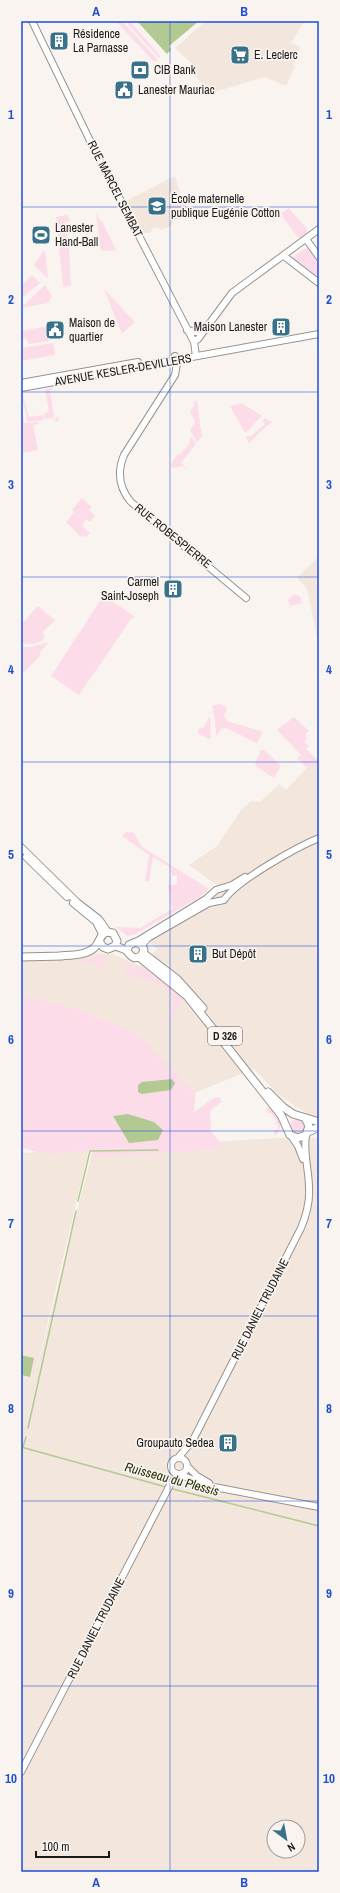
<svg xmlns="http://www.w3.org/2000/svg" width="340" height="1893" font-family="'Archivo Narrow',sans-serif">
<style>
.built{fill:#f2e6dd;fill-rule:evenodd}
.green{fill:#fcdce8}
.water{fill:#b2ca92}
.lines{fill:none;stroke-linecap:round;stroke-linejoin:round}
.stream{stroke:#b2ca92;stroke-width:1.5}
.secondary-casing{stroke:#97938f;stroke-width:8}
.primary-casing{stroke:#97938f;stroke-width:9}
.secondary{stroke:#fff;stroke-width:6}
.primary{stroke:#fff;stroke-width:7}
.grid{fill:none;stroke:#1d4ed8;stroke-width:1;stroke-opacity:0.55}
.labels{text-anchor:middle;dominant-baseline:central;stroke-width:3.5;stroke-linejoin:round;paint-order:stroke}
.shield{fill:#f9f4f0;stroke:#5e5b5a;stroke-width:1}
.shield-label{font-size:11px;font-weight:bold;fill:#1c1a19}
.poi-label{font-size:12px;fill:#1c1a19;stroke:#f9f4f0;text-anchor:start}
.street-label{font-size:12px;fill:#1c1a19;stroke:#f9f4f0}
.water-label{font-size:13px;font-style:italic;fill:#213006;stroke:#f9f4f0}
.neatline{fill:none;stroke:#1d4ed8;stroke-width:1.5}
.grid-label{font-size:13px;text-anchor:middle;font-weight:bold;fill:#1d4ed8}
</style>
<rect width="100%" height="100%" fill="#f9f4f0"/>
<!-- built -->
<path class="built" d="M206,21L304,22L291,43L300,47L293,65L295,66L286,86L265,77L214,92L211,87H205L188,68L192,64L175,48Z
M175,176L188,217L173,221L170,227L160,230L159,228H153L150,233H143L126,201Z
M319,556V648L308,593L305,586L297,578Z
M315,759L319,763V1119L313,1117L280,1096L254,1069L194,1093L21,997V956L88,953L113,954L140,966L157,949L146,939L181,920L217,885L189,865L217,846L242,809L251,801L260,802L279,784L286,790Z
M295,1137L319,1138V1872H21V1153L89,1149L34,1380L93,1149ZM274,1827H298V1851H274Z"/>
<!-- green -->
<path class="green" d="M116,21H122L158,60L154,62Z
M125,21H130L160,56L159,58Z
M289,208L307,229V234L300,238L297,236L282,216V213Z
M96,213L101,222L102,221L116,250L101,251Z
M67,215L71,221L66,222L68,242L59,243L56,217Z
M69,246L71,286L63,287L59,247Z
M308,248L319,263V280L292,258L304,249Z
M44,250L45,252L48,279L34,265Z
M32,275L40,283L24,296L21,293V286Z
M45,285L52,296L48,303L22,308L21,306V303L24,305Z
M104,289L135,322L122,334Z
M47,326L49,341L29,344L26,338L21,339V331Z
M53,343L55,355L21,361V348Z
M54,388L50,391L54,418L55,419L59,416L58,421L56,422L53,418L45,419L44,413L49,412L45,389Z
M22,393L29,417L43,415L44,420L27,422Z
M197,401L202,437L197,442L190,431L195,422L190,411L195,405L193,402Z
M242,403L262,416L245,433L230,406Z
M21,405L24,423L38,422L39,424L33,425L38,450L21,453Z
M264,418L273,422L270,423L249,443L246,437L248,435L250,437L265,424L263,422Z
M191,436L196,444L181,463L189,470L182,466L172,468L171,464L178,454H181L189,444Z
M82,498L92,507L89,510L95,516L90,522L86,519L82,526L90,533L86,537L83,535L81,537L66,522L74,512L72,510Z
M294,594L300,596L302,603L290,606L288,600Z
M104,595L135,617L131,619L79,695L51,676Z
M38,606L56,621L55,620L42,633L45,636L42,641L32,644L21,643V625Z
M49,642L39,653L41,655L24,672L21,669V647H31Z
M220,704L227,708L224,716L227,721L263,732L257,743L226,728H222L216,736L215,719L212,706Z
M210,716L211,740L197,733L200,727L203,728Z
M294,717L309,731L305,735L307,738L304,742L309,746L306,749L318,760L309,770L297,758L301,755L277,730Z
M261,750H264L281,766L274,777H272L256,766L255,763Z
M126,832L134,833L142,847L209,889L200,897L134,935L127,936L116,927L140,928L172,909L168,885L177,884V875L172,876L171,868L153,857L149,881H145L149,855L122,836Z
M99,956L107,957L104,968L85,962L72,963Z
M128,966L144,968L184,1000L179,1005L181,1007L165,1022L167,1017L170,1018L175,999L172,998L171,994L163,989L164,985L124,974Z
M21,994L27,998L66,1006L126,1028L145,1042L193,1091L196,1090L194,1112L214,1098L220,1097L221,1102L210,1111L211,1131L224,1149L93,1157V1150L47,1154L21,1148V1102L23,1098L21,1097Z
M270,1107L281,1123L278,1133L274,1136V1130L278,1129V1124H274L277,1121L271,1113H267V1108Z
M290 1126a7 7 0 1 1 14 0a7 7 0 1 1-14 0Z"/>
<!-- water -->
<path class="water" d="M137,21H199L169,46L171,50L167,54Z
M172,1079L175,1083L171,1090L142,1094L138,1092V1085L142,1082Z
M128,1114L154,1122L163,1130L158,1140L129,1143L113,1116Z
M21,1355L34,1358L30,1377L21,1375Z"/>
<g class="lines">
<!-- stream -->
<path class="stream" d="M78,1201L90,1151L158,1150
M28,1428L76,1211
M21,1447L166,1487
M23,1447L26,1437
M169,1488L319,1526"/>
<!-- secondary casing -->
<g class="secondary-casing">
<path id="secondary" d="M32,21L95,151L194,342L196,356
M306,239L319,257
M284,256L319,283
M187,330L196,332L205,330
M194,342L198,339L232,293L319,229
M175,356L177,364L175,375L124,455C117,472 119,488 131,502L246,598
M21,383L138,362
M21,388L319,334
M21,847L77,902L99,919L108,932
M26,857L67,897
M73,903L96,922L102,934
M136,942L206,899L216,890L232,885L245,877
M142,945L148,938L209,903L224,900C236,881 297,847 319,838
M292,1137L298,1146L303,1159
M171 1466a8 8 0 1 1 16 0a8 8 0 1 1-16 0Z
M178,1458L193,1440L301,1228C306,1216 310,1202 309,1188C309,1170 303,1153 306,1135
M188,1467L197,1476L209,1483
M181,1475L209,1486L319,1507
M21,1772L171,1483L179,1475"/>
</g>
<!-- primary casing -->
<g class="primary-casing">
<path id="primary" d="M115,946C118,947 125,949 127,951C132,957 133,960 141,956L144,950L142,945L136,942L129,945L127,951
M143,953L177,979L203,1008
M59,956C70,955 86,956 95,947C100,942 99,936 106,932L113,933L117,941L115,946L108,949L103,947L99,941
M21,957L63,956
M139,957L187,996L281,1115L290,1135L298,1138L306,1135L309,1126L305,1118
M268,1092L283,1107L293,1114L319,1122
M308,1132L319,1127"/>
</g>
<!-- secondary -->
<use href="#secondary" class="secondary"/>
<!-- primary -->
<use href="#primary" class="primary"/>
</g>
<!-- grid -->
<path class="grid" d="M170,21V1872M21,207H319M21,392H319M21,577H319M21,762H319M21,946H319M21,1131H319M21,1316H319M21,1501H319M21,1686H319"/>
<!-- icons -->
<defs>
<g id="building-square" transform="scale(1)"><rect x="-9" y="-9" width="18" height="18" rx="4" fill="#37718a" stroke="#f9f4f0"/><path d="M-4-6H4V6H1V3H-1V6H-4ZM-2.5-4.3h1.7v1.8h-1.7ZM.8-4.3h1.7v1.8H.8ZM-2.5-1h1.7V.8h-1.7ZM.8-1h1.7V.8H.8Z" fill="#fff"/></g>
<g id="supermarket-square" transform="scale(1)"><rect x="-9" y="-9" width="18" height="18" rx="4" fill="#37718a" stroke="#f9f4f0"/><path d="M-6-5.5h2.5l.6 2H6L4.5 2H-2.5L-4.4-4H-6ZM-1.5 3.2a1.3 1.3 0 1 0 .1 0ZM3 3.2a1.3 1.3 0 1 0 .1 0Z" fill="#fff"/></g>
<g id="bank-square" transform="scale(1)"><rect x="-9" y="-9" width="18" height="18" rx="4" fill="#37718a" stroke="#f9f4f0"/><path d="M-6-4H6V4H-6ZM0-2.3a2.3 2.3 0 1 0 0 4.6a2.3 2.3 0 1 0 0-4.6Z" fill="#fff"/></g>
<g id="civic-square" transform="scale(1)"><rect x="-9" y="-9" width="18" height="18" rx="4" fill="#37718a" stroke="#f9f4f0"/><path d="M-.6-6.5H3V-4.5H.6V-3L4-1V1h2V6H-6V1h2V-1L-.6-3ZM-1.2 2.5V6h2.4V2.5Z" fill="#fff"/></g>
<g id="school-square" transform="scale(1)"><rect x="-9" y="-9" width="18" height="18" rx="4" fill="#37718a" stroke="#f9f4f0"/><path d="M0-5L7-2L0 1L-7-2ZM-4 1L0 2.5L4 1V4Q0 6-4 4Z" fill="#fff"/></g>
<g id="stadium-square" transform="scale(1)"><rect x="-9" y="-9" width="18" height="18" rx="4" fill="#37718a" stroke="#f9f4f0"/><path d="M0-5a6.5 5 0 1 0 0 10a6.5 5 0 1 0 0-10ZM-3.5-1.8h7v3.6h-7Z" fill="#fff"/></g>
</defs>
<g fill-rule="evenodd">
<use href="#building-square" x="59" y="41"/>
<use href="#supermarket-square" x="240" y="55"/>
<use href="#bank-square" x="140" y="70"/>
<use href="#civic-square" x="124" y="90"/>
<use href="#school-square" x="157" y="206"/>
<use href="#stadium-square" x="41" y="235"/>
<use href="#building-square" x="281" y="327"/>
<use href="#civic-square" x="55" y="330"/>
<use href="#building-square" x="173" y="589"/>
<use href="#building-square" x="198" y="954"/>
<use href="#building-square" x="228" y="1443"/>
</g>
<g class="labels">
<!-- shield labels -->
<rect class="shield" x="208" y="1027" width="34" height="18" rx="3"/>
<g class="shield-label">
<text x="225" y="1036">D 326</text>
</g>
<!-- poi labels -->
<g class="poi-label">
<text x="73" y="34">Résidence<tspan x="73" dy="14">La Parnasse</tspan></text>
<text x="254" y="55">E. Leclerc</text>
<text x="154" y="70">CIB Bank</text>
<text x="138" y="90">Lanester Mauriac</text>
<text x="171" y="199">École maternelle<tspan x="171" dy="14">publique Eugénie Cotton</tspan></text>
<text x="55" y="228">Lanester<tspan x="55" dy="14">Hand-Ball</tspan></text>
<text x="69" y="323">Maison de<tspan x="69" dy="14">quartier</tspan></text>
<text x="267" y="327" text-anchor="end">Maison Lanester</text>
<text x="159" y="582" text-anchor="end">Carmel<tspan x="159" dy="14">Saint-Joseph</tspan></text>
<text x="212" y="954">But Dépôt</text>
<text x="214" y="1443" text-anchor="end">Groupauto Sedea</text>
</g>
<!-- street labels -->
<g class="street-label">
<text transform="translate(115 189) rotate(63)">RUE MARCEL SEMBAT</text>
<text transform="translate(123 370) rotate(-10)">AVENUE KESLER-DEVILLERS</text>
<text transform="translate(173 536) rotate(39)">RUE ROBESPIERRE</text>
<text transform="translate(260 1309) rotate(-63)">RUE DANIEL TRUDAINE</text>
<text transform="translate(96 1628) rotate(-63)">RUE DANIEL TRUDAINE</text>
</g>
<!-- water labels -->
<g class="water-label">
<text transform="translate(172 1479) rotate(15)">Ruisseau du Plessis</text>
</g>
</g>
<!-- border -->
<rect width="340" height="1893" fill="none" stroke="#f9f4f0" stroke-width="44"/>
<!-- north arrow -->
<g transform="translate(286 1839) rotate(148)"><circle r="19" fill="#f9f4f0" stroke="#a19d9a"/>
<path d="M0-3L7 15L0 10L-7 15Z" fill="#37718a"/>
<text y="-6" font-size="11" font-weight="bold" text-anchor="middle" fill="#1c1a19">N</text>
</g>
<!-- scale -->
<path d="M36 1851v6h73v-6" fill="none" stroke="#1c1a19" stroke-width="2"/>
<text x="42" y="1851" font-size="12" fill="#1c1a19" stroke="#f9f4f0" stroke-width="3" paint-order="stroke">100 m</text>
<rect x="22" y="22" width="296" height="1849" class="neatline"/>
<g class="grid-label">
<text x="96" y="16">A</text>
<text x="244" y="16">B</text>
<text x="11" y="119">1</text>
<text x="329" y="119">1</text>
<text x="11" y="304">2</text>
<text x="329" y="304">2</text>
<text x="11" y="489">3</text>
<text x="329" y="489">3</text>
<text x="11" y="674">4</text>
<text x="329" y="674">4</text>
<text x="11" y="859">5</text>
<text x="329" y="859">5</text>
<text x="11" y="1044">6</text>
<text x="329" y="1044">6</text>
<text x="11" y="1228">7</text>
<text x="329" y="1228">7</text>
<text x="11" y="1413">8</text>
<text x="329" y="1413">8</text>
<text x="11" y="1598">9</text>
<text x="329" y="1598">9</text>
<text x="11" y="1783">10</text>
<text x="329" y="1783">10</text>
<text x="96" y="1887">A</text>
<text x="244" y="1887">B</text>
</g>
</svg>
